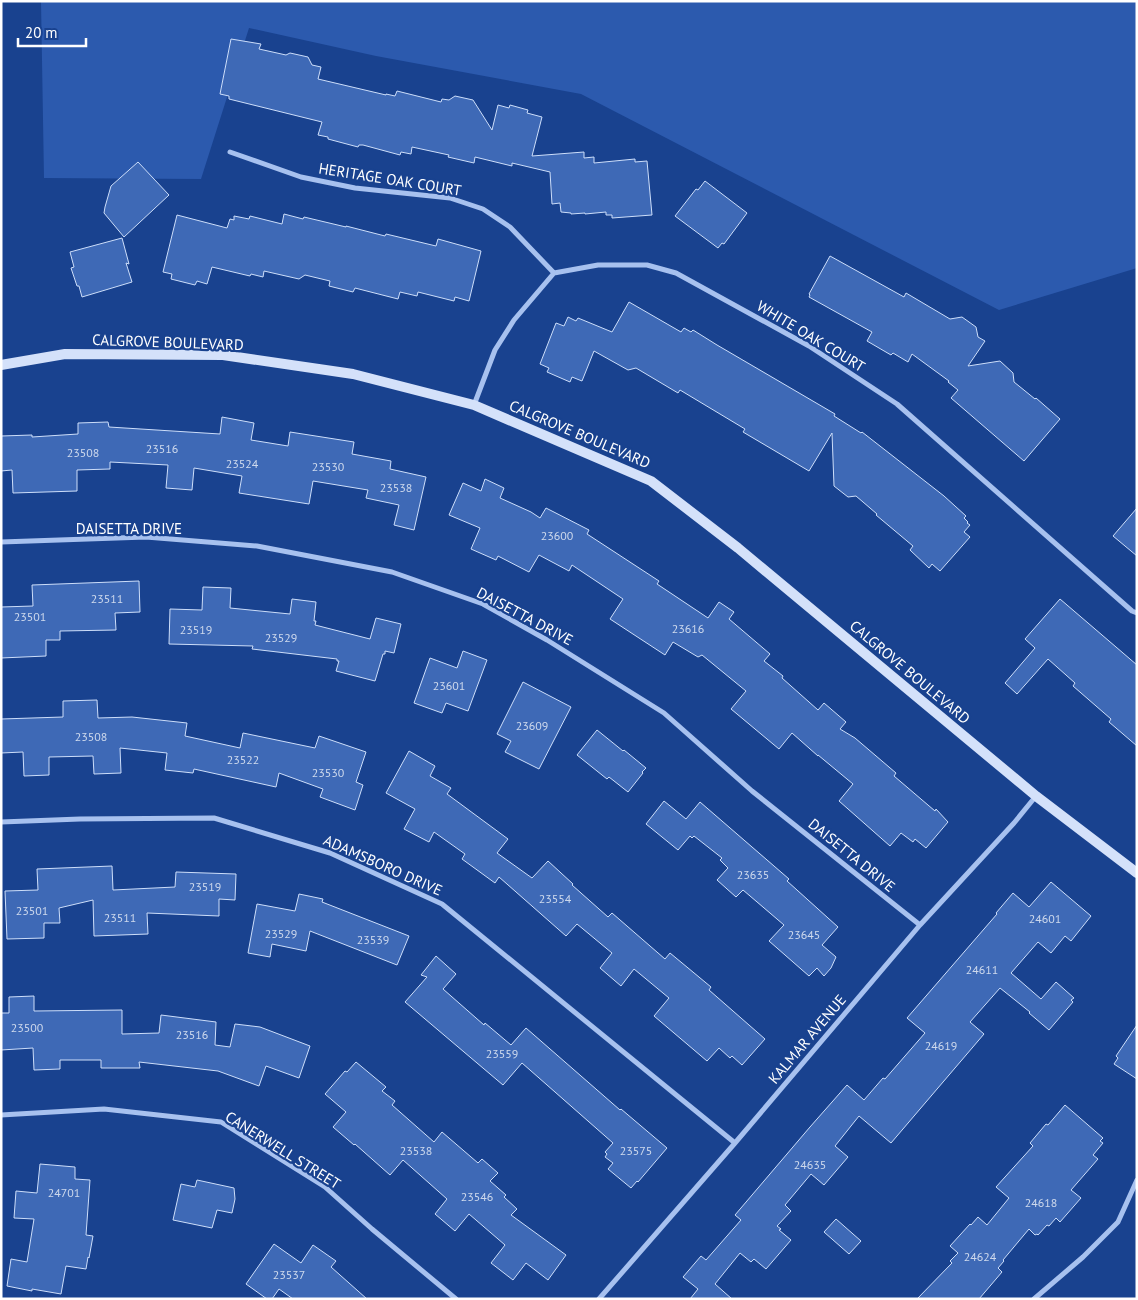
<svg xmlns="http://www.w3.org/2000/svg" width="1138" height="1300" font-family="'PT Sans',sans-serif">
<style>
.green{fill:#2c5aae}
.building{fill:#3e69b6;stroke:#cddefa}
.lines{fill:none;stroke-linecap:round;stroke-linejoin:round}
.street{stroke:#a7c1ef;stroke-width:5}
.secondary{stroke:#d4e1fa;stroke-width:10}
.labels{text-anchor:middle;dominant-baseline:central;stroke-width:4.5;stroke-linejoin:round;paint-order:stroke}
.number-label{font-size:12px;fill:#cfdaed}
.street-label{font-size:15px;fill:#fff;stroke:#19428f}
</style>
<rect width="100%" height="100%" fill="#19428f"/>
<!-- green -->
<path class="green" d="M41,1H1137V268L999,310L581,94L376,56L249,28L201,179L44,178Z"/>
<!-- building -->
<path class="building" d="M231,39L261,44L259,49L286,55L290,53L308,57L312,65L321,67L318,79L386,95V94L395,96L397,91L441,102L442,99L449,100L455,96L473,100L492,130L498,105L509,108L510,105L528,110L527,113L542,117L532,156L584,152V158L594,157V163L635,159V162L647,161L652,215L612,218V215H606V212L585,214V213L571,214V213L561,212L560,203L552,204L550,172L512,163V166L475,157L474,163L448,157L449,155L412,147L411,154L401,152L400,155L363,145H359L358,147L328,139V137L318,135L322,122L229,99V96L220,94Z
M138,162L169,195L124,237L104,213L105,207L111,186Z
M705,181L747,213L724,244L722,243L718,248L675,216L696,189L698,190Z
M284,214L303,219L304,217L346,227V226L385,236L386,234L436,246L438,239L481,251L469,301L455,297L454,301L418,292L417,296L400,292L398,299L355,288L353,292L329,286L330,281L305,275L299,279L264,271L263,277L251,274L250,276L212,267L207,284L197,281L195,285L171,279L172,274L163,272L177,215L227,228L230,219L234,220V216L249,219L250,216L282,224Z
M122,238L129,264L126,263L132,282L82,297L79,286H77L71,268L74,267L70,252Z
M830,256L904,297L906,293L950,319L962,317L976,327L978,337L985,341L968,366L1000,361L1013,373L1014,382L1035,399L1036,398L1060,419L1024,461L951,398L958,390L948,382L949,381L912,354L908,362L893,353L891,355L867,341L872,332L809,297L810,295L809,294Z
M629,302L681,332L684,328L691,332L693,330L717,345L835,414L834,416L861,433L862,432L944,496L966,516L964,518L968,522L967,523L970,525L964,532L970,537L940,571L932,564L929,568L910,550L913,546L876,515L877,514L856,496L848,497L834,486L832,433L809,471L743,432L745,429L680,390L678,393L636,368L628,370L594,351L582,381L572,377L570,382L547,372L549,368L540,364L556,323L564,326L568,317L576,321L578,318L612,332Z
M222,417L254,423L251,440L288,446L290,432L354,442L352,454L391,461L390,469L426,477L414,530L394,525L399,505L366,498L368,490L313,481L309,504L239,493L242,476L194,468L192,490L166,488L168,465L110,462V469L77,470V491L13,493L12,470L1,471V436L32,435V437L78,434V423L108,422L109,427L220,434Z
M485,479L504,488L500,498L531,512L540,518L546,508L589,530L587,534L659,581L657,584L708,618L719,602L734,612L729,619L770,654L764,661L783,676L782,678L818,710L824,703L846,722L840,729L855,738L896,773L894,776L935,811L936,809L948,822L926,848L915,839L913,842L901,833L890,846L839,801L853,784L818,755V756L792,733L779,749L731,709L746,691L702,655L698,657L673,642L665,655L610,619L623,599L572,565L569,571L539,555L529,572L498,556L496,560L471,549L480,528L449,515L463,483L481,491Z
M1137,508V556L1113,536Z
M139,581L140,612L115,613L116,630L60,631V640H46V656L1,658V607L33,606L32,585Z
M203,587L231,588L230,608L290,614L292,599L316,602L314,621H316L315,625L370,639L376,618L401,624L394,653L385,651V654H383L375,681L336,671L339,661H337V659L252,649L253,646L169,644L170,609L202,610Z
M1060,599L1137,665V746L1109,722L1111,719L1073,686L1075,683L1048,659L1017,694L1005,683L1035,648L1025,639Z
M463,651L487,660L468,711L446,703L442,713L414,703L430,658L457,668Z
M523,682L571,707L539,769L505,752L511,741L497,734Z
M97,700L98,718L132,717L187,723L185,736L240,748L243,733L315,748L319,736L366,752L356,782L363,785L355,810L320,797L323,789L279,773L276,787L194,769L193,773L165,770L167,753L120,748L121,773L94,774L93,756L49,757V775L24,776L23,752L1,753V719L63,717V701Z
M597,730L623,751L624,750L646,768L642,772L643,773L628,792L609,777L607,779L577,755Z
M409,751L435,766L430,776L451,788L447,794L508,839L497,853L532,878L548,861L573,884L572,885L608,917L612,913L665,959L670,953L711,987L709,990L765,1039L742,1065L732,1056L730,1058L719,1048L707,1061L654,1016L669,998L634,969L621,986L600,968L612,953L577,924L566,936L499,877L495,883L462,859L465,854L434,832L429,842L404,829L415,809L386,793Z
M664,801L686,819L700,802L789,879L787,881L838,927L822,945L836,957L831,968L824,976L817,968L809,976L769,941L784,925L743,890L736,897L717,880L728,868L720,860L722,858L694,836L692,838L690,836L678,850L646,824Z
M112,866L113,890L175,887L176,872L236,874L235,900L219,899V916L147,913L148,934L94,936L93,900L59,908L60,923H44V938L7,939L5,891L38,890L37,869Z
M1051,882L1091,916L1071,941L1065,936L1051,953L1038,942L1011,973L1041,999L1056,982L1074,998L1071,1000L1073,1002L1049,1030L1029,1013L1030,1012L1000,988L970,1022L984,1034L891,1143L859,1116L835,1146L848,1157L824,1185L811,1174L785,1205L791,1211L777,1226L781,1229L779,1230L791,1240L766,1269L754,1259L751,1262L740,1253L715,1284L732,1299H690L698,1289L683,1277L701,1256L706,1260L741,1220L735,1215L810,1127L847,1085L864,1100L883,1078L885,1079L925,1033L907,1018L997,914L996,913L1013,893L1029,907Z
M299,894L323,899L322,902L409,936L397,965L310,931L306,951L272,944L270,957L248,953L257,904L295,911Z
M436,956L456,974L443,989L484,1025L485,1023L511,1045L526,1028L620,1110L621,1109L667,1148L638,1182L637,1181L631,1188L608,1169L613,1163L605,1157L607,1154L605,1152L613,1143L522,1063L503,1085L405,1002L427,977L421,975Z
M34,996V1011L122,1010V1034L159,1033L161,1015L216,1022L215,1045L230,1047L235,1024L260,1027L310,1046L299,1078L266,1066L259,1086L218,1071L139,1062L140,1068H101V1060H60V1069L34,1070L33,1048L1,1050V1013H9V997Z
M1137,1025V1079L1114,1064L1118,1058L1116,1056Z
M356,1062L386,1087L382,1091L395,1101L392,1105L434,1142L442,1132L478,1163L482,1159L498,1173L490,1181L506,1195L504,1197L517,1209L511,1215L566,1255L548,1280L526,1263L513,1280L491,1263L505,1245L469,1214L455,1231L435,1214L447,1199L403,1160L390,1175L355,1144L354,1145L333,1127L346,1112L325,1094L345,1071L347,1072Z
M1065,1105L1103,1138L1100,1141L1103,1143L1093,1155L1098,1159L1071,1190L1081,1198L1060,1222L1056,1218L1049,1226L1047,1225L1038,1235L1037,1234L1035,1235L1029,1229L1003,1260L1004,1261L998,1268L1002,1272L979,1299H917L952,1263L950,1261L958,1253L950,1246L970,1224L971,1225L978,1217L987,1225L1009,1198L996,1187L1033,1146L1030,1143L1046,1124L1048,1125Z
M40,1164L75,1167V1179L90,1180L86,1235L93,1236L89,1258L88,1257L86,1269L66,1266L61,1294L32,1289V1291L7,1286L11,1259L27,1262L34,1219L14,1218L16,1191L37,1193Z
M197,1180L234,1188L235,1199L232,1213L217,1210L212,1228L173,1220L181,1184L195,1187Z
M836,1219L861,1241L849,1254L824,1232Z
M274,1244L301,1263L313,1245L336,1261L331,1267L367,1299H293L279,1289L272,1299H267L246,1284Z"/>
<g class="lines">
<!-- street -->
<path class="street" d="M230,152L301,177L355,188L450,198L483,209L510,227L554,273
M474,405L495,350L514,320L554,273L598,265H647L676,273L809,346L897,404L1132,611L1137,613
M1,542L146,537L257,546L392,572L483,604L547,640L664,713L752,791L920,925
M1,822L80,819L214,818L330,853L442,904L735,1143
M1,1115L104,1109L221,1122L325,1187L372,1229L456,1299
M599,1299L735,1143L920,925L1014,823L1036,796
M1034,1299L1083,1257L1118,1222L1137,1180"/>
<!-- secondary -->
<path class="secondary" d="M1,365L65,354L223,355L353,374L474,405L651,481L738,548L1036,796L1137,873"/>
</g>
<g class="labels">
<!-- number labels -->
<g class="number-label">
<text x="162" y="448">23516</text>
<text x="83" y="452">23508</text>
<text x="242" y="463">23524</text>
<text x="328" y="466">23530</text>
<text x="396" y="487">23538</text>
<text x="557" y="535">23600</text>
<text x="107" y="598">23511</text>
<text x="30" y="616">23501</text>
<text x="688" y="628">23616</text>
<text x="196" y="629">23519</text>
<text x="281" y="637">23529</text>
<text x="449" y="685">23601</text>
<text x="532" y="725">23609</text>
<text x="91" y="736">23508</text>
<text x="243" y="759">23522</text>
<text x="328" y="772">23530</text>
<text x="753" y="874">23635</text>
<text x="205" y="886">23519</text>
<text x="555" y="898">23554</text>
<text x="32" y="910">23501</text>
<text x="120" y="917">23511</text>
<text x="1045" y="918">24601</text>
<text x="281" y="933">23529</text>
<text x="804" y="934">23645</text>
<text x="373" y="939">23539</text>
<text x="982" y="969">24611</text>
<text x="27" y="1027">23500</text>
<text x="192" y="1034">23516</text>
<text x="941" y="1045">24619</text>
<text x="502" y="1053">23559</text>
<text x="416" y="1150">23538</text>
<text x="636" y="1150">23575</text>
<text x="810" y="1164">24635</text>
<text x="64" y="1192">24701</text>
<text x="477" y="1196">23546</text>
<text x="1041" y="1202">24618</text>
<text x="980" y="1256">24624</text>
<text x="289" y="1274">23537</text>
</g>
<!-- street labels -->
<g class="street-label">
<text transform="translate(390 179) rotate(9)">HERITAGE OAK COURT</text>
<text transform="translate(811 336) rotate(31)">WHITE OAK COURT</text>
<text transform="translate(168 342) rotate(2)">CALGROVE BOULEVARD</text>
<text transform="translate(580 434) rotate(23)">CALGROVE BOULEVARD</text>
<text x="129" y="528">DAISETTA DRIVE</text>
<text transform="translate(525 616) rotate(28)">DAISETTA DRIVE</text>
<text transform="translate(910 672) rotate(40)">CALGROVE BOULEVARD</text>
<text transform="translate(852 855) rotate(39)">DAISETTA DRIVE</text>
<text transform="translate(383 865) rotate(24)">ADAMSBORO DRIVE</text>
<text transform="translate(807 1039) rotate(-50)">KALMAR AVENUE</text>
<text transform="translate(283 1150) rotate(32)">CANERWELL STREET</text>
</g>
</g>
<!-- border -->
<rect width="1138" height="1300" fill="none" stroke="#ffffff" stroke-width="5"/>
<!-- scale -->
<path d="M18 38v8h68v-8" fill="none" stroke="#ffffff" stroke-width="2.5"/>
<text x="25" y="38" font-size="15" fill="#ffffff" stroke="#19428f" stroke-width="4" paint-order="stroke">20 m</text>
</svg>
